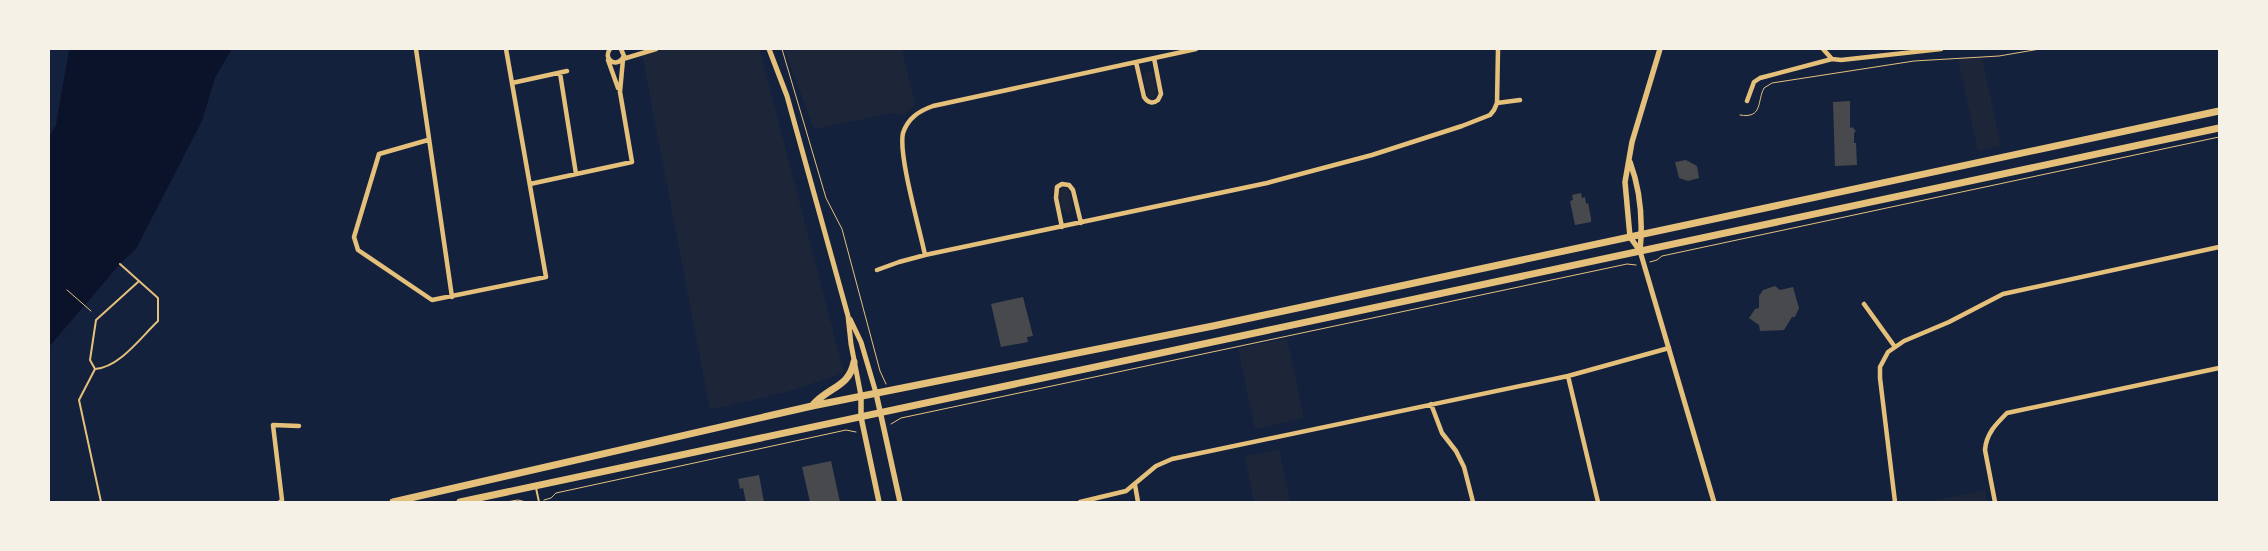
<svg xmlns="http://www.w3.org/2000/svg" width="2268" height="551" font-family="'Exo 2',sans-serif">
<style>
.green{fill:#1d2539}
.water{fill:#0b132b}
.building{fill:#48494c}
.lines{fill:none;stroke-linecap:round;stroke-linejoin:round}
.path{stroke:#e5c07b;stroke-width:1}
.service{stroke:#e5c07b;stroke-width:2}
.minor{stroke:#e5c07b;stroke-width:4.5}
.tertiary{stroke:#e5c07b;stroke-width:5}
.secondary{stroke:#e5c07b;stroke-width:5.5}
.trunk{stroke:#e5c07b;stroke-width:7}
</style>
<rect width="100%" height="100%" fill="#14213d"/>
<!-- green -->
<path class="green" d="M641,49H758L760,51L844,373L790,391L710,410Z
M784,49H902L915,105L904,115L894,113L814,129Z
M1982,58L2001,146L1978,151L1958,59Z
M1147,71L1152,72L1157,93L1153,98L1148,97L1143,77Z
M1062,188H1068L1073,209L1069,214L1062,211L1058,193Z
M1287,338L1304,418L1255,429L1238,349Z
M1279,449L1290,502H1254L1245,456Z
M1985,490L1987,502H1926Z"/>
<!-- water -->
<path class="water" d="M69,49H232L215,78L202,121L136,249L120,264L49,347V136L56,125Z"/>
<!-- building -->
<path class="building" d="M1850,101V128L1852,127L1856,131L1854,133V143H1856L1857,165L1835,166L1833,102Z
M1686,160L1697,166L1699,178L1688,181L1679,178L1675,162Z
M1581,193L1582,198L1585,197L1586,204L1588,203L1591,218V222L1575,225L1570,201L1573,200L1572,195Z
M1775,286L1780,290L1793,287L1799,308L1795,317H1792L1784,330L1760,331L1759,325L1749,318L1755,309L1759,308V296L1763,290Z
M1023,297L1033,336L1027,337L1028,342L1001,347L991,304Z
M831,461L840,502H810L802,467Z
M759,475L764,502H746L743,488L740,489L738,479Z"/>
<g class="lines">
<!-- path -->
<path class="path" d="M782,49L826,198L842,229L880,371L886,384
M1740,115C1763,119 1757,101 1764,88L1772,83L1914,61L1999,56L2040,49
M1650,262L1657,260L1662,256L2219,137
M67,290L91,311
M891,424L901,418L1627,264L1636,265
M544,500L551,498L556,493L846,430L856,432
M506,502L518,500L526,502"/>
<!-- service -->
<path class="service" d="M95,369C120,367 141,337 158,321V298L120,264
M95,369L79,400L101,502
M95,369L90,360L96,320L138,282
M536,488L539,502"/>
<!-- minor -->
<path class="minor" d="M416,49L452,297
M610,49C602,60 618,69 624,56L621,49
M1823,49L1832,59L1841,60L1941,49
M623,59L656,49
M608,60L618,88
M1136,62L1144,97C1148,103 1153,104 1158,100L1161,94L1154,58
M560,73L576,174
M512,83L567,71
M1747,101L1754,82L1760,78L1832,59
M1497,103L1498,49
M428,140L379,154L354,237L358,250L432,300L546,277L506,49
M530,184L632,162L620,92L623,59
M1062,227L1056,198L1057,187L1062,184L1069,185L1073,190L1081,223
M925,255C920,230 898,155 903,133C908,118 919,111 933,106L1196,49
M877,270L899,262L925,255L1267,183L1372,155L1462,126L1490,115L1494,110L1497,103L1520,100
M1864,304L1895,347
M1568,376L1598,502
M1431,404L1442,433L1456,451L1464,467L1473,502
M1135,485L1138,502
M280,502L282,500L273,425L299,426
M1080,502L1126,491L1156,466L1172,459L1568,376L1669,348
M1895,502L1880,378V367L1888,352L1904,341L1949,322L2003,294L2219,247
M1995,502L1985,450C1986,434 1996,424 2007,413L2219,368"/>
<!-- tertiary -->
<path class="tertiary" d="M769,49L787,96L848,316L851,344L861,396
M1640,251L1714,502
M850,319L861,342L876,393"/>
<!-- secondary -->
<path class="secondary" d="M1630,162C1640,189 1643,221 1640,251
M1640,251L1630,237L1625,182L1632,142L1660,49
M876,393L900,502
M861,396V417L879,502"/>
<!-- trunk -->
<path class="trunk" d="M812,406C827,387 849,388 854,362
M393,502L812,406L1213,326L2219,111
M460,502L2219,128"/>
</g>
<!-- border -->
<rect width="2268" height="551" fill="none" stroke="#f6f1e7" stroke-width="100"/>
</svg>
